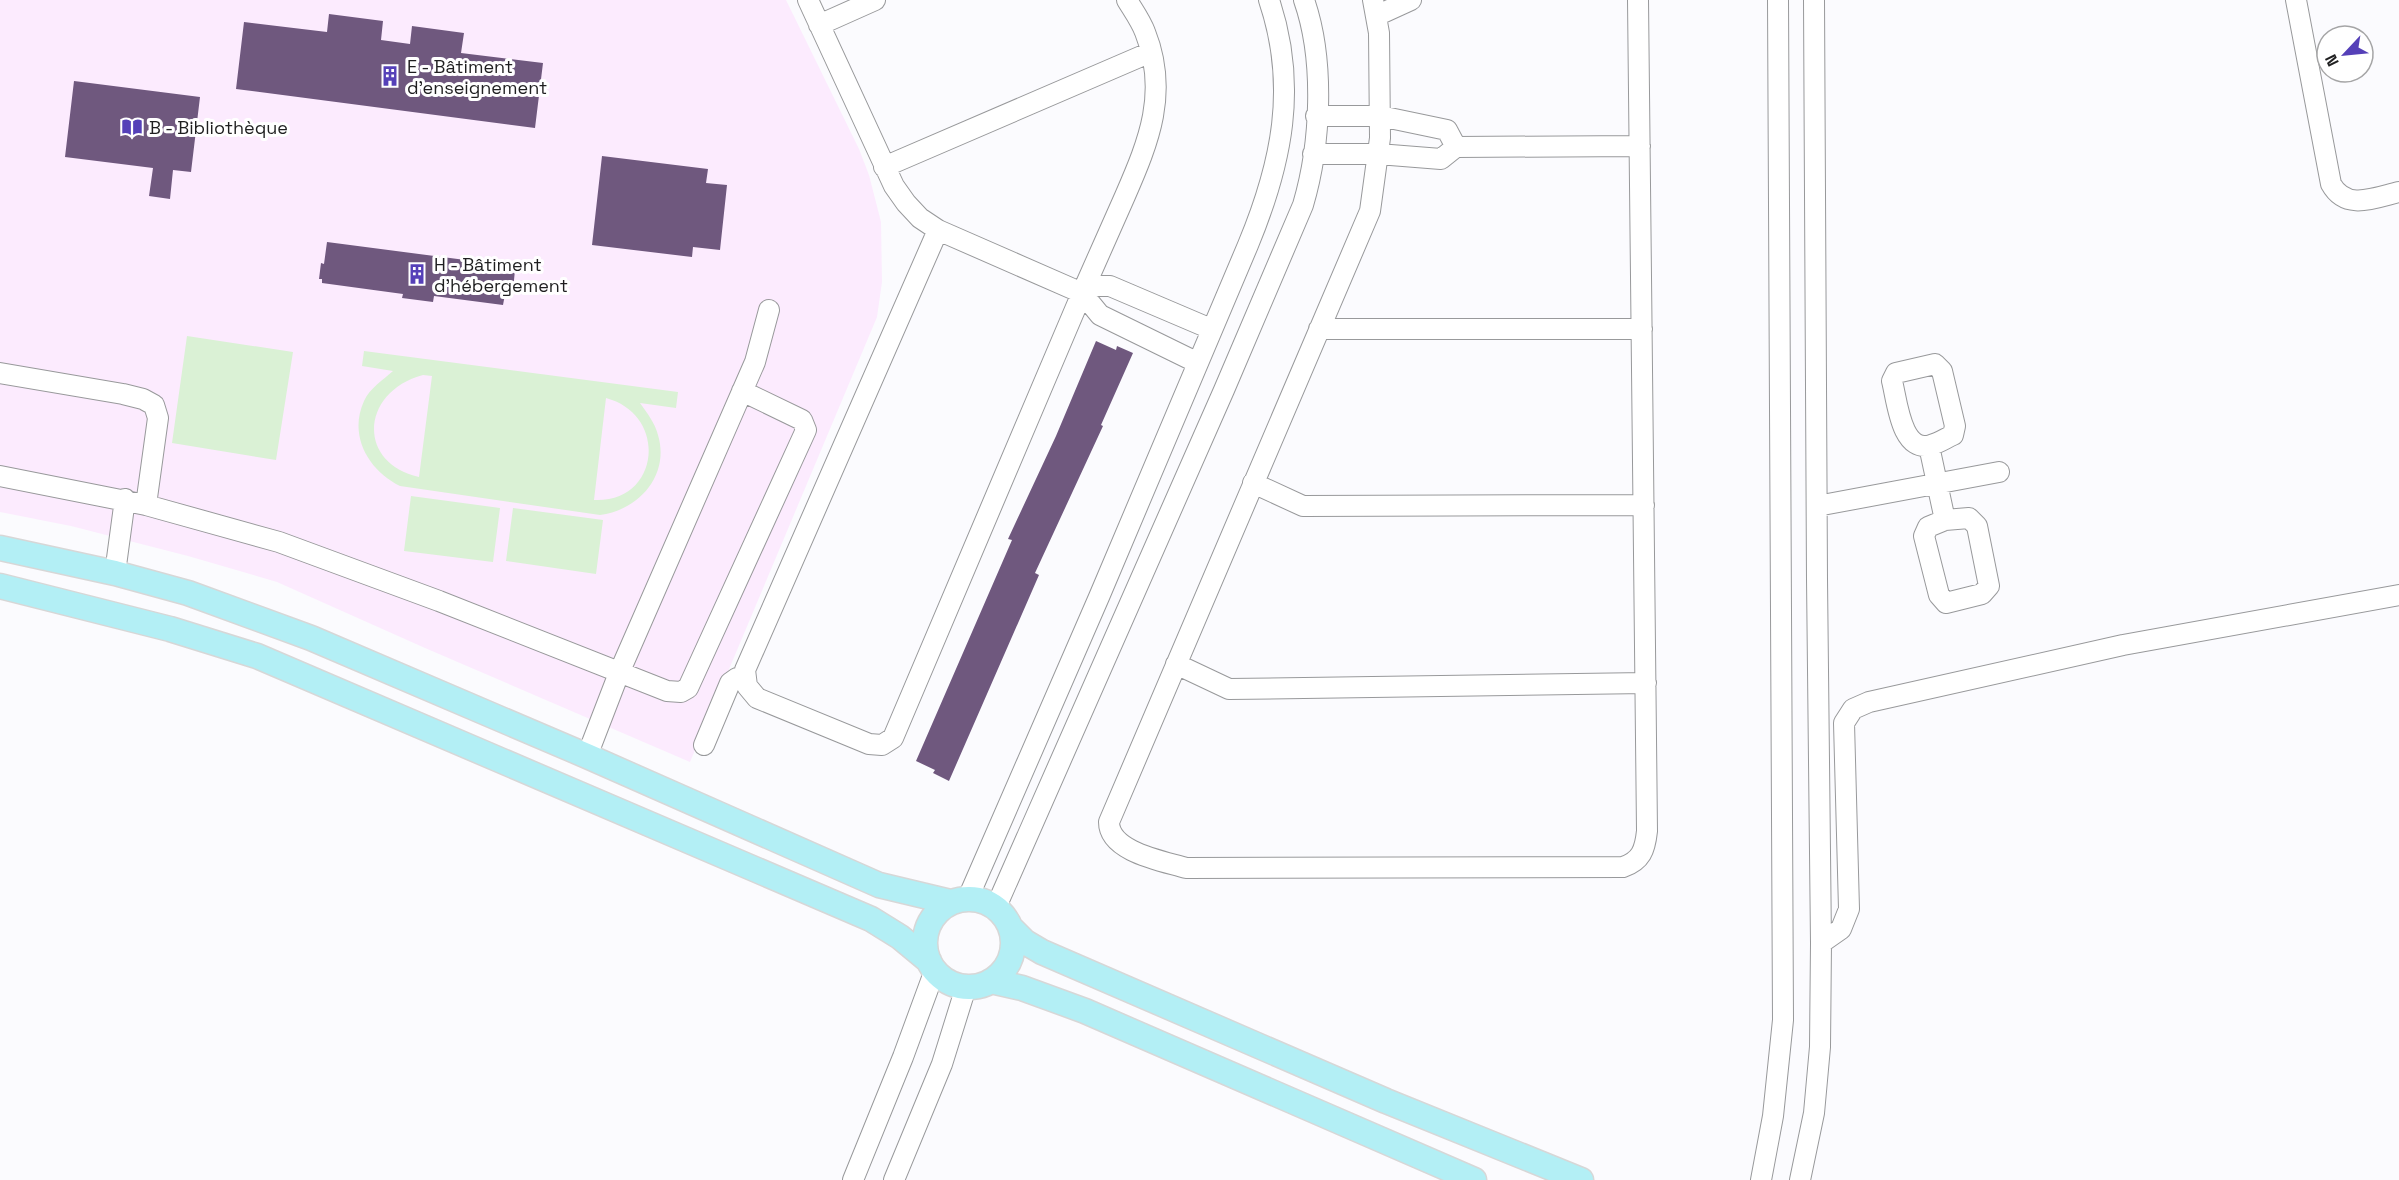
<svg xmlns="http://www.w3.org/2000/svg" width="2399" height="1180" font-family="'Space Grotesk',sans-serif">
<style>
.education{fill:#fcebfe}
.green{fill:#daf1d5;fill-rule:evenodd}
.building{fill:#6f587e}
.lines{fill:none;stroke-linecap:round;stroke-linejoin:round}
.minor-casing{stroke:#98999b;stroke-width:22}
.major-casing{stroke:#d7d7d7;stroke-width:27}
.minor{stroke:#fff;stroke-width:20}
.major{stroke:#b3eff5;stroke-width:24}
.labels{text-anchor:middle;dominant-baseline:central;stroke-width:6;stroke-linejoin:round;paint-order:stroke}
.poi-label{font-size:18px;fill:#1f1f20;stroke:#fff;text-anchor:start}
</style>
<rect width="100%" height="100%" fill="#fbfbfe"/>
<!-- education -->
<path class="education" d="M0,0H786L859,149L869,175L881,222L882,282L877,317L864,348L690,762L425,648L277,582L188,556L71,526L0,512Z"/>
<!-- green -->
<path class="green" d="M187,336L293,352L276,460L172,443Z
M364,351L678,392L676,408L640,403C647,413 655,423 658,435C670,475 639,510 600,515L400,486C369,471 348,436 364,401C370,388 383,380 393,371L362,366ZM423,375L432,376L419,477C355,462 362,391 423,375ZM606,398C669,415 660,503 594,500Z
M411,496L500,508L493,562L404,551Z
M513,508L603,520L596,574L506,561Z"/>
<!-- building -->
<path class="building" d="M329,14L383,21L381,40L410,44L412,26L464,33L461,53L543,63L535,128L236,89L244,22L327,32Z
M74,81L200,97L191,172L173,170L170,199L149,196L153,168L65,157Z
M602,156L708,169L706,183L727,185L720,250L693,247L692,257L592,245Z
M327,242L511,266L510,269L515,270L513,290L506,289L503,305L434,296L433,302L402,298L403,294L322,283V279H319L321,263L324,264Z
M1096,341L1116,350L1117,346L1133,353L1101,425L1103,426L1035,573L1039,575L949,781L933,773L935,770L916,761L1012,540L1008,539L1056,436Z"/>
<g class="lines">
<!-- minor casing -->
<g class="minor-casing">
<path id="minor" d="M808,0L894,186L906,203L920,218L938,230L1082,293C1096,261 1111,228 1125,196C1149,141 1169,92 1145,32C1141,21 1133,10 1127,0
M1373,0L1379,33L1380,138L1370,211L1109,822C1109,852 1163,861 1186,868L1623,867C1641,861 1645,850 1647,831L1638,0
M2296,0L2331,184C2346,211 2374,198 2399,192
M1376,16L1411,0
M819,25L875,0
M1316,116H1380L1447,130L1456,147
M1313,154H1378L1441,159L1456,147L1640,146
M884,167L1151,52
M938,230L745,670L747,686L757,698L869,744L882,745L893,738L1082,293L1096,286H1110L1211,329
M1082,293L1100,315L1198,363
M1319,329H1642
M1935,364L1942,371L1955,426L1953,435C1946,438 1939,443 1931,445C1901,454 1897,400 1892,381L1896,373Z
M0,373L123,394L143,399L154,405L158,418L146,505
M1929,446L1945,520
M0,476L146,505L279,542L439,601L667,691L681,692L688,688L806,430L802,420L742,391
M1253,483L1303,506L1644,505
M1817,506L1999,472
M1969,518L1977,526L1989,586L1982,594L1946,603L1939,595L1924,536L1928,527L1945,520Z
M115,573L125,499
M1176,664L1229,689L1646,683
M704,745L730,683L737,678H745
M587,756L619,673L755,362L769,310
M968,898L1099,597L1248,245C1282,163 1298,86 1269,0
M996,907L1224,390L1303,205C1321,144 1325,60 1304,0
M1821,943L1841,929L1849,909L1844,723L1853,709L1869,702L2123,645L2399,595
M853,1180L903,1057L935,970
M894,1180L942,1064L966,987
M1761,1180L1773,1116L1783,1020L1778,0
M1800,1180L1814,1113L1820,1047L1821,943L1817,579L1814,0"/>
</g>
<!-- major casing -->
<g class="major-casing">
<path id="major" d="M0,548L115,573L188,593L311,638L587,756L879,885L950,902
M0,586L170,629L257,656L871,919L900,937L929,961
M925 943a44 44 0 1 1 88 0a44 44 0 1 1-88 0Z
M1010,927L1025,942L1042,952L1386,1101L1581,1180
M991,981L1022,988L1085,1011L1474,1180"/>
</g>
<!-- minor -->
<use href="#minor" class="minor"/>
<!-- major -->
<use href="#major" class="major"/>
</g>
<!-- icons -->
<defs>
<g id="building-bare" transform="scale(1.62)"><path d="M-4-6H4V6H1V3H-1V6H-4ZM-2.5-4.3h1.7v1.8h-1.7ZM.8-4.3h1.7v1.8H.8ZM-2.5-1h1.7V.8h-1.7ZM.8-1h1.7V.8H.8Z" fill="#5540b8" stroke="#fff" stroke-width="2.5" paint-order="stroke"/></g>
<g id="library-bare" transform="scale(1.62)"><path d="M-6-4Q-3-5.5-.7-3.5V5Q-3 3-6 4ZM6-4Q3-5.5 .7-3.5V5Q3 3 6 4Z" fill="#5540b8" stroke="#fff" stroke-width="2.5" paint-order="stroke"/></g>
</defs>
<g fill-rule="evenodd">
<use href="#building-bare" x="390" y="76"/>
<use href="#library-bare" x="132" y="127"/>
<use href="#building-bare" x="417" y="274"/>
</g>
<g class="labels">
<!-- poi labels -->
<g class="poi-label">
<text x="407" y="66">E - Bâtiment<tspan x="407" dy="21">d'enseignement</tspan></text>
<text x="149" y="127">B - Bibliothèque</text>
<text x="434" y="264">H - Bâtiment<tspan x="434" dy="21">d'hébergement</tspan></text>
</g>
</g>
<!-- north arrow -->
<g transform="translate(2345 54) rotate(244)"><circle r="28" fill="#ffffff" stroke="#a5a5a6" stroke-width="1.5"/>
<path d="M0-4.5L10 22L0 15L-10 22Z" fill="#5540b8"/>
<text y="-9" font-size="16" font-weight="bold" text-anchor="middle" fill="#1f1f20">N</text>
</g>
</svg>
